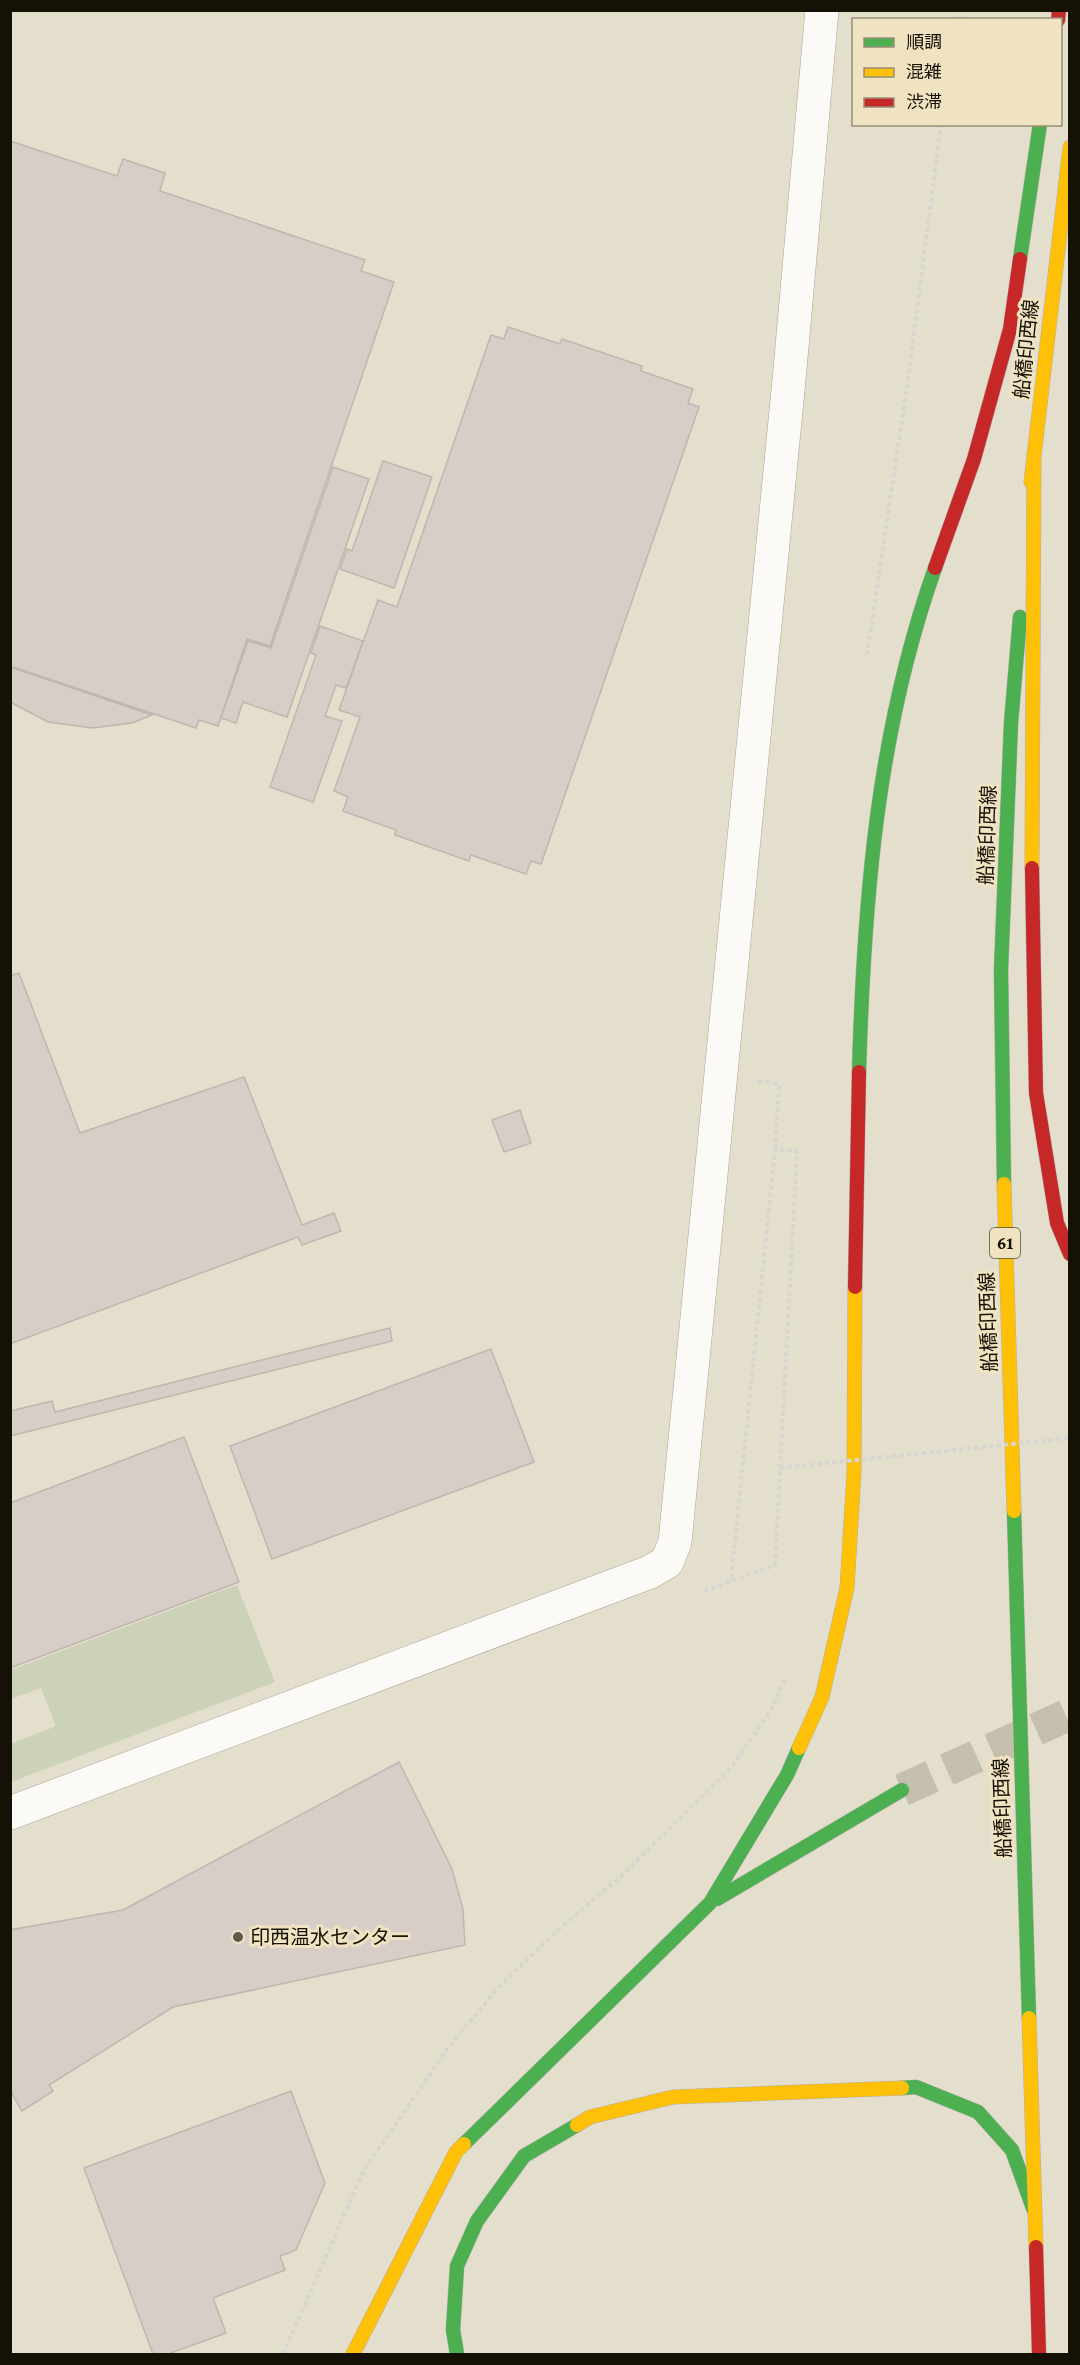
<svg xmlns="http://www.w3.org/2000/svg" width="1080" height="2365" font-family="'Crimson Pro','Noto Sans JP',serif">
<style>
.green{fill:#ccd2b7}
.building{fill:#d8cec8;stroke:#c0b6b0;stroke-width:1.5}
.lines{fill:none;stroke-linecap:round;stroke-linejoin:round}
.highway-tunnel{stroke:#c5bfae;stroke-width:33;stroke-dasharray:33 16;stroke-linecap:butt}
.street-casing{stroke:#aba698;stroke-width:34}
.fast-casing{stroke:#b5adac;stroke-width:15}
.slow-casing{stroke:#b5adac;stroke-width:15}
.jam-casing{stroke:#b5adac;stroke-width:15}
.path{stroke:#d6d5cf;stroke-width:4;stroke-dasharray:4.5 3;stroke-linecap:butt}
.street{stroke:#fbfaf7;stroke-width:33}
.fast{stroke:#4caf50;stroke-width:14}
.slow{stroke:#ffc107;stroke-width:14}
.jam{stroke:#c62828;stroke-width:14}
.path-bridge{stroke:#d6d5cf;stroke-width:4;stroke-dasharray:4.5 3;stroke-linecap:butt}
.poi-dot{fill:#5d594b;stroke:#efe3c2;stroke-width:2}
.labels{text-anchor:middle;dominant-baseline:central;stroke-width:6;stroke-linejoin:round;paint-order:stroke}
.shield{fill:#efe3c2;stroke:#56503e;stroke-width:1.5}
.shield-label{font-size:18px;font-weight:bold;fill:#151105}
.street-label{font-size:20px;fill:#151105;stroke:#efe3c2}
.poi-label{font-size:20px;fill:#151105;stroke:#efe3c2;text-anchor:start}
</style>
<rect width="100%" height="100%" fill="#e4decc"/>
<!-- green -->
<path class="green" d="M237,1585L275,1682L11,1782V1744L56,1726L41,1688L11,1699V1670Z"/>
<!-- building -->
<path class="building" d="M10,141L117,176L123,159L165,173L160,191L365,260L361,271L394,282L270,646L247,639L218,726L199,720L196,728L10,666Z
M508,327L560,344L562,339L642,366L641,371L693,389L688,403L699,407L541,864L531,861L526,874L471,855L469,861L395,835L396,830L343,811L348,797L334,791L360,717L339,710L378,600L397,607L491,335L504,339Z
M383,461L432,477L394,588L340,569L347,549L352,551Z
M333,467L369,479L287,717L243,702L236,723L221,718L248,641L271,648Z
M320,626L363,641L346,688L336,685L325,716L342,721L313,802L270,787L316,655L311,653Z
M10,667L152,715L132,723L92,728L48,722L10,702Z
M19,973L80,1133L244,1077L302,1225L334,1213L341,1231L302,1245L298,1237L10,1344V976Z
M520,1110L531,1143L504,1152L492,1120Z
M390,1328L392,1341L10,1436V1411L52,1401L55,1412Z
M491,1349L534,1462L272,1559L230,1446Z
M184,1437L239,1582L10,1668V1503Z
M399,1762L452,1869L463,1909L465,1945L173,2007L49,2085L53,2091L22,2111L10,2090V1930L123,1910Z
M291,2091L325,2183L296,2250L280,2256L285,2270L213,2298L226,2333L168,2354H153L84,2168Z"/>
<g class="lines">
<!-- highway-tunnel -->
<path class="highway-tunnel" d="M902,1790L1070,1714"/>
<!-- street casing -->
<g class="street-casing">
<path id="street" d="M10,1813L650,1572L667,1562L675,1542L789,380L822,10"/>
</g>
<!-- fast casing -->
<g class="fast-casing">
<path id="fast" d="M1020,259L1040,124
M859,1072C864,899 877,732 935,568
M1004,1184L1001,970L1011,723L1020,617
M1014,1511L1029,2018
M717,1899L902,1790
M902,2088L916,2087L978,2112L1012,2150L1033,2208
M464,2144L710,1903L787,1775L799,1748
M457,2354L453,2330L457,2266L477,2221L524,2156L577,2125"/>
</g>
<!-- slow casing -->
<g class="slow-casing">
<path id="slow" d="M1031,482L1070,147
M1032,868L1034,454
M1004,1184L1014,1511
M799,1748L822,1697L847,1588L854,1473L855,1287
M1029,2018L1036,2247
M577,2125L590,2117L673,2097L902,2088
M353,2354L456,2152L464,2144"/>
</g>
<!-- jam casing -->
<g class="jam-casing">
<path id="jam" d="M1058,20L1059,10
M935,568L974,459L1010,329L1020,259
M1032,868L1036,1093L1057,1223L1070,1254
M855,1287L859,1072
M1036,2247L1039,2354"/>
</g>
<!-- path -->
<path class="path" d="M960,20L961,10
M867,655L907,386L941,124
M758,1081L779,1084L775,1150
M704,1591L775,1565L797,1151L775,1150L731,1581
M283,2354L364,2170L448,2048L500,1986L559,1929L619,1878L732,1767L771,1710L785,1678"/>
<!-- street -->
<use href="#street" class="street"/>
<!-- fast -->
<use href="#fast" class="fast"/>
<!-- slow -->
<use href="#slow" class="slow"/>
<!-- jam -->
<use href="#jam" class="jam"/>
<!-- path-bridge -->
<path class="path-bridge" d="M780,1468L1070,1438"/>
</g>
<!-- markers -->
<circle class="poi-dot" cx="238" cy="1937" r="6"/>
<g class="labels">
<!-- shield labels -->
<rect class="shield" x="990" y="1228" width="30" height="30" rx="4.5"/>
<g class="shield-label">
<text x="1005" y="1243">61</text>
</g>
<!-- street labels -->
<g class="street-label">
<text transform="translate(1026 349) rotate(-84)">船橋印西線</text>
<text transform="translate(987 835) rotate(-88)">船橋印西線</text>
<text transform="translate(988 1322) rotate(-92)">船橋印西線</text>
<text transform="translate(1002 1808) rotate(-92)">船橋印西線</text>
</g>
<!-- poi labels -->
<g class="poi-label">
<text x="250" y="1937">印西温水センター</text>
</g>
</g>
<!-- border -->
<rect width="1080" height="2365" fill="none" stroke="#151105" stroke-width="24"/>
<!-- legend -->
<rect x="852" y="18" width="210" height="108" fill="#efe3c2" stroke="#988f76" stroke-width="1.5"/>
<rect x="864" y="38" width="30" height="9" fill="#4caf50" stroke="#988f76" stroke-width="1.5"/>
<text x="906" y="48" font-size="18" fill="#151105">順調</text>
<rect x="864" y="68" width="30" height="9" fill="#ffc107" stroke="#988f76" stroke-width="1.5"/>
<text x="906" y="78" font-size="18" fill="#151105">混雑</text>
<rect x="864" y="98" width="30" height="9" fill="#c62828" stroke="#988f76" stroke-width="1.5"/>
<text x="906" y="108" font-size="18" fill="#151105">渋滞</text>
</svg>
